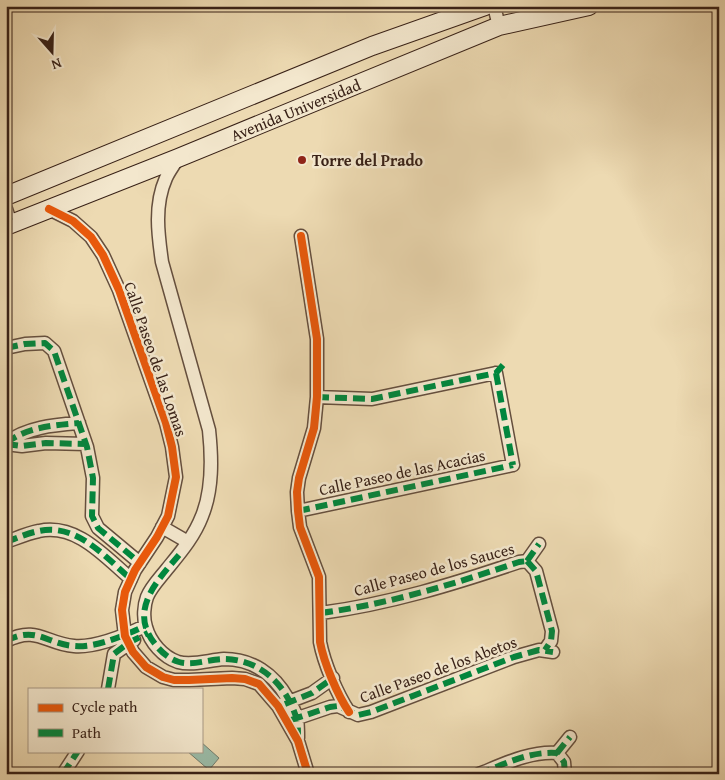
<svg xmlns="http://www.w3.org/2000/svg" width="725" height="780" font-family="'Gentium Book Plus',serif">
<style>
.water{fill:#9abba7;stroke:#737d6d}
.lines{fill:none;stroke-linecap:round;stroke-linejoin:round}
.street-casing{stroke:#654f3e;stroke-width:15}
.secondary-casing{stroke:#382117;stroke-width:20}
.street{stroke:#f3e7cd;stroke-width:12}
.secondary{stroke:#f3e7cd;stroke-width:18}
.quiet{stroke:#00873e;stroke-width:6;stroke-dasharray:12 6;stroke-linecap:butt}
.cycleway-casing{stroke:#f3e7cd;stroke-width:11}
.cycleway{stroke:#e8590c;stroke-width:8}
.poi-dot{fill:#8f2418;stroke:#f3e7cd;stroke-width:2}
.labels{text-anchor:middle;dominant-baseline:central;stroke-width:5;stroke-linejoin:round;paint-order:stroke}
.street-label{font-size:16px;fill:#382117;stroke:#f3e7cd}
.poi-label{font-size:16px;font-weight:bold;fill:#382117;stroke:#f3e7cd;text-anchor:start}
</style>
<rect width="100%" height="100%" fill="#eddab2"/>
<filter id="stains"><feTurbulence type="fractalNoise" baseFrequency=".004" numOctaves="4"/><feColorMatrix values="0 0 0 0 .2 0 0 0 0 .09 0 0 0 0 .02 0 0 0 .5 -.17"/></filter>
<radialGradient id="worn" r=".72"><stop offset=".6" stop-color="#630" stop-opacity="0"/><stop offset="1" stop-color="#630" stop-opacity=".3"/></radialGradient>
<!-- water -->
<path class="water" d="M201,742L219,758L209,770L187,751H201Z"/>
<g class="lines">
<!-- street casing -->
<g class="street-casing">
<path id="street" d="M494,6L499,26
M178,158C174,165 169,171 166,178C154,205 158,234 162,262L209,430C212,458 213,489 202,516C194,537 180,553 167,569C160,578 151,587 147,597C144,605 143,618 146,627C150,642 163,657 178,662C193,666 209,660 224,659C252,659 274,674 288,699C291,705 296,712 297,719C298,725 298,732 298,738
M6,209L11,224
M49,209L73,221L91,237L103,255L119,290L166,423L172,447L176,477L168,516L157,537L135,570L125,592L122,610L125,636L133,652L146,667L163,677L174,680H189L232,678L245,679L259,684L278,706L298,741L308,774
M301,236L317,339V397L314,428L299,478L297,492L298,511L300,527L319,577L320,642C324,663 337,694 349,712
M6,348L25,344L45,343L54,351L87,447L93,478L92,516L98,528L140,563
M496,373L513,465
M317,397L372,399L496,373
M6,443C27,427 54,425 79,423
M6,444L22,446L46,443L86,444
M298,511L513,465
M162,527L188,542
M6,542C17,538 28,533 39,531C77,523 105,557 131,579
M527,561L536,571L552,631L551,641L545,650
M527,561L539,544
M321,613C389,604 454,584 519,562L527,561
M6,641C37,625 46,644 74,646C96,648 126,635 145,626
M108,689L114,654L134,640
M283,704L312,693L333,678
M289,721L330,707L338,706L358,715L371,712L514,657L539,650L553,652
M557,753L570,737
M63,774L78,751
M479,774C504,764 530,751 557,753L564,762L565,774"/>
</g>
<!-- secondary casing -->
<g class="secondary-casing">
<g id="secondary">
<path d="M6,196L372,46L485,6"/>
<path id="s1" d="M6,226L178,158L499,26L589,6"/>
</g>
</g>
<!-- street -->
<use href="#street" class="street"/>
<!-- secondary -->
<use href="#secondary" class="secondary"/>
<!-- quiet -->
<path class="quiet" d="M6,209L11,224
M6,348L25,344L45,343L54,351L87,447L93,478L92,516L98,528L140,563
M496,373L513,465
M496,373L503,365
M317,397L372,399L496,373
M6,443C27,427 54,425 79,423
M6,444L22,446L46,443L86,444
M298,511L513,465
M6,542C17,538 28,533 39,531C77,523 105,557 131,579
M179,555C157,581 128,610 155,644C161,652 169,659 179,662C193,666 210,659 224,659C259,659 286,684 296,717C298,723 298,730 298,736
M527,561L536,571L552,631L551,641L545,650
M527,561L539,544
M321,613C389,604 454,584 519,562L527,561
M6,641C37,625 46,644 74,646C96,648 126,635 145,626
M108,689L114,654L128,643L148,633
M285,704L312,693L333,678
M291,720L330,707L338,706L358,715L371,712L514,657L539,650L553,652
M557,753L570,737
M63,774L78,751
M479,774C504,764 530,751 557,753L564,762L565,774"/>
<!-- cycleway casing -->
<g class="cycleway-casing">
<path id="cycleway" d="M49,209L73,221L91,237L103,255L119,290L166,423L172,447L176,477L168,516L157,537L135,570L125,592L122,610L125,636L133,652L146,667L163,677L174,680H189L232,678L245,679L259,684L278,706L298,741L308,774
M301,236L317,339V397L314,428L299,478L297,492L298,511L300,527L319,577L320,642C324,663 337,694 349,712"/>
</g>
<!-- cycleway -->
<use href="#cycleway" class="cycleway"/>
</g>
<!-- markers -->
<circle class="poi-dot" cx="302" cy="160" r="5"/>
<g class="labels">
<!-- street labels -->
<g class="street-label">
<text stroke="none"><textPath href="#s1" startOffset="312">Avenida Universidad</textPath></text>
<text transform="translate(156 359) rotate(71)">Calle Paseo de las Lomas</text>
<text transform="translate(402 472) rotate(-12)">Calle Paseo de las Acacias</text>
<text transform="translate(434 569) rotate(-15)">Calle Paseo de los Sauces</text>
<text transform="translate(438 669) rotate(-20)">Calle Paseo de los Abetos</text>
</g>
<!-- poi labels -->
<g class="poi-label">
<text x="312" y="160">Torre del Prado</text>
</g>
</g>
<!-- margin -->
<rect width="725" height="780" fill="none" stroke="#eddab2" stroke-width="25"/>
<rect x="8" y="8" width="710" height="765" fill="none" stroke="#382117" stroke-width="2.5"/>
<rect x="12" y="12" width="700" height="755" fill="none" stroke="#382117"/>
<!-- legend -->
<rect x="28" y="688" width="175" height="65" fill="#f3e7cd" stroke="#a89884"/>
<rect x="38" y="704" width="25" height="8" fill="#e8590c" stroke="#a89884"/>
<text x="72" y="712" font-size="15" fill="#382117">Cycle path</text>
<rect x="38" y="729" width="25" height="8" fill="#00873e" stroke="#a89884"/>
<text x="72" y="738" font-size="15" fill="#382117">Path</text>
<!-- north arrow -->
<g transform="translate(52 52) rotate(160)" stroke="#f3e7cd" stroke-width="4" paint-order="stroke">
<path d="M0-4L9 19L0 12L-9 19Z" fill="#382117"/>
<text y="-8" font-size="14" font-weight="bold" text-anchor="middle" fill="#382117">N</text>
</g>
<rect width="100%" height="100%" filter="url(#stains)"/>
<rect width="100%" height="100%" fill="url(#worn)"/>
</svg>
